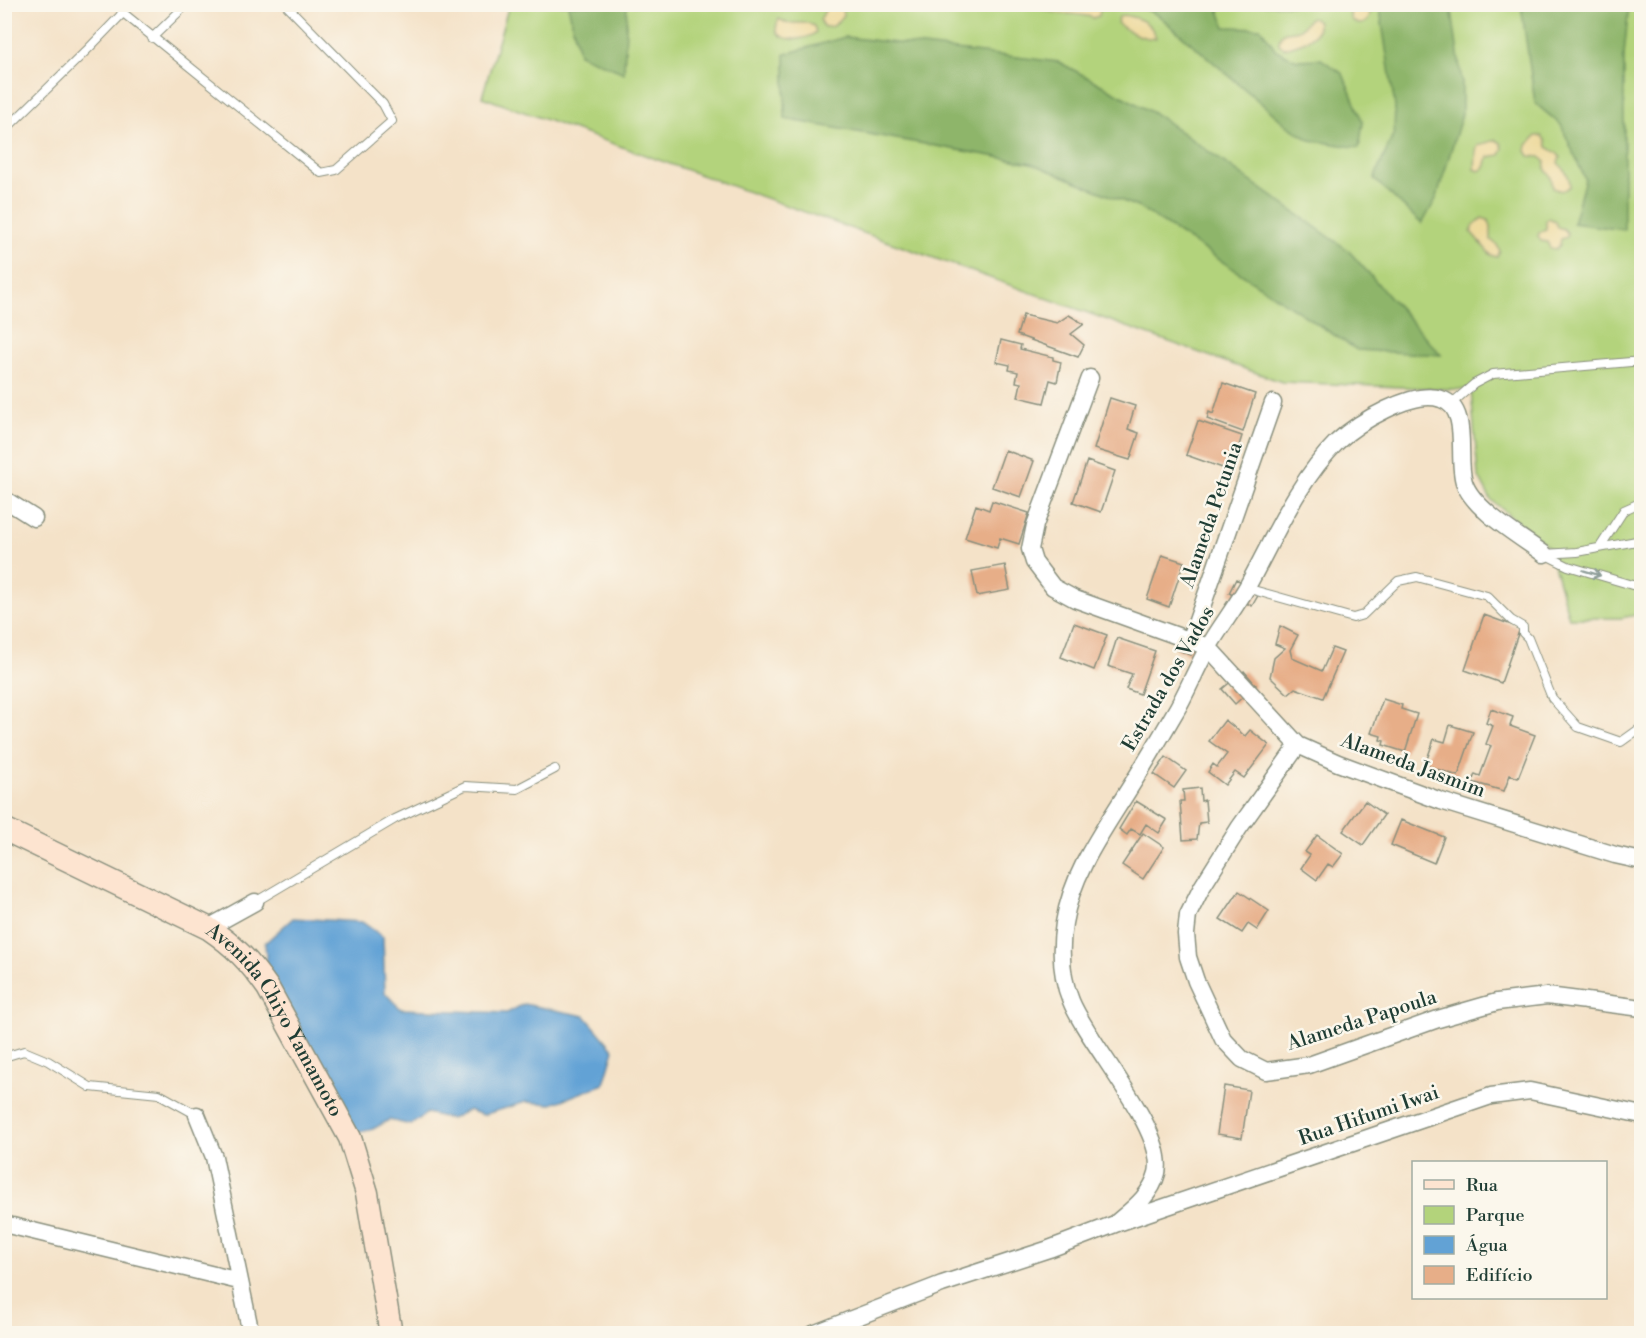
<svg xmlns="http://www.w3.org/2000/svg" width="1646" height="1338" font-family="'Libre Bodoni',serif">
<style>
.green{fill:#b3d37b;stroke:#698858;stroke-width:1.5}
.forest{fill:#8eb56b;stroke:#567950;stroke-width:1.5}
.sand{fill:#eeda9e;stroke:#868c69;stroke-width:1.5}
.water{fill:#62a2d5;stroke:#407084;stroke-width:1.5}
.building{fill:#e7ae88}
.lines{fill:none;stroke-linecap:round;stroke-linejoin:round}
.lane-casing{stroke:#8a907e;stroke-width:10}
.street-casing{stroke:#8a907e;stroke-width:19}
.secondary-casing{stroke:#8a907e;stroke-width:25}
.lane{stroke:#fff;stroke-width:8}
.street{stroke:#fff;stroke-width:16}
.secondary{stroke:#fde4d0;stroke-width:22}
.oneway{stroke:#8f9e9a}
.labels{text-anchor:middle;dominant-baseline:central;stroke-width:5;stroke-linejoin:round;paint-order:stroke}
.street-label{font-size:20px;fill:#1f3d34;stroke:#fbf7ec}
</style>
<rect width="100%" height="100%" fill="#fbf7ec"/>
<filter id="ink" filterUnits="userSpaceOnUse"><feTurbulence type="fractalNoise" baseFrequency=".0167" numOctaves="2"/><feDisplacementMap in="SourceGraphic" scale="12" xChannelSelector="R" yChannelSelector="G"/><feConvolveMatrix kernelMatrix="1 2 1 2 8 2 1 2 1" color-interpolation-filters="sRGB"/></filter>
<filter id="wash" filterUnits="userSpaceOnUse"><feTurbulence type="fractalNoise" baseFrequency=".008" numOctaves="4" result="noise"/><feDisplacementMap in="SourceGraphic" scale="24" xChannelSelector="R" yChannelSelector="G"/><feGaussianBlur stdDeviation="1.35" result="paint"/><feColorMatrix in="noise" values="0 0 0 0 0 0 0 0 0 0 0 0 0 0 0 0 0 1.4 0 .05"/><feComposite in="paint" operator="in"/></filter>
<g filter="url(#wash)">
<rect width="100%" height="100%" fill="#f4e2c8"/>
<!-- green -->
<path class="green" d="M509,5H1641V614L1621,618H1569L1549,547L1491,500L1478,475L1471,390L1282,382L482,97Z"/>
<!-- forest -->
<path class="forest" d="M568,5H627L624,73L579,54Z
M1137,5H1217L1225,27L1261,28L1276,50L1297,60L1321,59L1343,74L1363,123L1359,148L1310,140L1289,127L1159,16Z
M1375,5H1451L1462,82V114L1437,197L1422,224L1374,179L1394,133L1395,107L1380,10Z
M1521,5H1629L1624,55V230L1573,223L1585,179L1561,125L1535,103Z
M845,37L1059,62L1157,115L1348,250L1441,355L1357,350L1142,209L1031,163L785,119V54Z"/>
<!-- sand -->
<path class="sand" d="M1350 14a10 10 0 1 1 20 0a10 10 0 1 1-20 0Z
M828,5H839L842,9L843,15L834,26L824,27L820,20Z
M1037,5H1098L1100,10L1099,16L1093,18C1076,11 1052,18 1037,5Z
M1124,15C1139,18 1152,22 1156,38C1144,40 1127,31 1117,23L1119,17Z
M1310,18H1313L1318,22C1321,39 1297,45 1284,48L1279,44C1280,26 1290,35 1300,29C1303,27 1307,21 1310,18Z
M779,19L787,23H808L814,26L816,32C805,43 766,43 779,19Z
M1536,136H1542L1546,141L1547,147L1557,153L1560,157L1558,163C1565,169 1570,177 1570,186C1564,191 1560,192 1553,188C1552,184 1552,179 1550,176C1546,170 1544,169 1545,161L1540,157L1529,156L1526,151L1527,145Z
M1496,140L1501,143L1503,149L1500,155L1488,157L1485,168L1479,171L1475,169L1476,151L1478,145Z
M1482,218L1488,220L1491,227V240L1497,245L1500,251L1497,257L1491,255L1471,232L1473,226Z
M1549,218L1555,221L1557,227L1564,229L1568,234L1567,237L1561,239L1560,245L1556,249L1550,248L1547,242L1541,241L1538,236L1539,233L1546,229V220Z"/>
<!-- water -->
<path class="water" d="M293,918L362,922L383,937L385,993L401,1009L507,1013L524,1004L585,1016L614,1050L604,1084L552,1104L526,1102L483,1115L468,1110L451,1119L427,1113L411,1125L389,1120L373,1129L356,1133L267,968L265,943Z"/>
<g id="blocks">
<!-- building -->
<path class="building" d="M1023,315L1057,323L1069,315L1084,324L1071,334L1084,345L1078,357L1017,335Z
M1001,340L1021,345L1020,349L1053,357V360L1061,362L1057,382L1050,380L1044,403L1018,397L1021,383L1016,382L1018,372L1009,370L1010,365L996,362Z
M1223,383L1255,394L1243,432L1207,419L1209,412L1213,414Z
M1110,398L1135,406L1128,429L1139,433L1130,460L1094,449Z
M1198,421L1242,436L1231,471L1186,455Z
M1005,450L1034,461L1021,497L992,487Z
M1087,461L1115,471L1101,512L1073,502Z
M992,501L1029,513L1019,544L1000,538L997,548L965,538L976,505L989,510Z
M1162,555L1184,562L1169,607L1147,599Z
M1005,565L1010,590L977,596L972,571Z
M1236,579L1260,592L1252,606L1229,593Z
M1484,615L1520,628L1501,683L1465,670Z
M1074,623L1107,635L1094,670L1061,657Z
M1280,626L1298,635L1290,650L1292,658L1322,671L1332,648L1343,652L1323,698L1295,688L1288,694L1270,677L1274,658L1285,648L1275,644Z
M1184,627L1199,633L1191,655L1176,649Z
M1117,638L1155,651L1140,694L1126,689L1132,674L1108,666Z
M1244,671L1256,685L1235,704L1222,689Z
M1383,699L1402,705L1401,709L1417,714L1405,752L1383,745L1384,741L1380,740L1381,736L1371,733Z
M1491,709L1513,717L1510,726L1535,735L1518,778L1510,775L1504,791L1472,782L1475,774L1480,776L1491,746L1486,744L1493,726L1486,723Z
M1225,720L1245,736L1250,730L1269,745L1244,778L1235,772L1225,785L1208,772L1213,764L1217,767L1227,754L1209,741Z
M1450,725L1473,732L1458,776L1425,765L1434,739L1445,742Z
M1166,757L1186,771L1174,788L1154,774Z
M1200,788L1201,801L1205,800L1207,822L1199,823L1197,839L1183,840L1180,801H1184L1183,790Z
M1136,801L1167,820L1159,833L1146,824L1140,834L1131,829L1127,835L1119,829Z
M1365,801L1384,815L1363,845L1343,831Z
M1401,820L1444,837L1434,863L1391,845Z
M1143,833L1164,847L1143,879L1122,865Z
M1317,835L1343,854L1333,867L1328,864L1317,880L1301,868L1310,855L1305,852Z
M1239,891L1269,911L1257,930L1248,924L1242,933L1220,919Z
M1224,1086L1249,1090L1242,1138L1217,1134Z"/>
</g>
</g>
<g filter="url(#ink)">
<use href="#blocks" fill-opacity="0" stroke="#8a907e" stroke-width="1.5"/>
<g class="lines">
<!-- lane casing -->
<g class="lane-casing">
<path id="lane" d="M122,12L321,173L336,170L392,121L383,104L285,4
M152,38L187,4
M4,131L89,48L120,16L127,4
M1451,404L1474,384L1493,374L1642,361
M1600,547L1624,510L1642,502
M1544,554L1568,566L1632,585H1642
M1544,554L1577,552L1642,540
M1246,588L1353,618L1363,615L1398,581L1417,577L1487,596L1511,620L1523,627V633L1528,638L1552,698L1578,727L1621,742L1642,727
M1642,637V649
M255,902L395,819L465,786L517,789L555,769
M4,1057L24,1051L48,1061L90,1087L159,1094L197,1115"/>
</g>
<!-- street casing -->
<g class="street-casing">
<path id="street" d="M1090,378L1035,525L1030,549L1034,562L1053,587L1075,599L1208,647L1298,745L1338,763L1441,801L1615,855L1642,861
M4,499L34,518
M1190,641L1273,403
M1298,745L1239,828L1202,887L1188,915L1186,934L1188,957L1196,981L1223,1039L1242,1059L1266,1071L1309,1065L1438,1019L1497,1002L1547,996L1642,1008
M208,928L255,902
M197,1115L214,1157L251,1334
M4,1224L239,1281
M1115,1224C1131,1210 1151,1196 1157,1173C1167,1131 1088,1044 1071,1001C1061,977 1060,949 1064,923C1071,880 1094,844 1117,808C1137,777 1156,745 1174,714C1187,693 1195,670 1208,648C1220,627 1235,608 1247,587C1274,538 1297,482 1337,442C1357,423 1413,389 1441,399C1471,408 1456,458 1464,482C1472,509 1521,537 1544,554
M813,1334L942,1284L1049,1249L1115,1224L1491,1096L1530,1091L1642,1115"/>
</g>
<!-- secondary casing -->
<g class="secondary-casing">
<g id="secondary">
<path id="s1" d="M4,829L208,928C236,947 249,961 268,988L350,1138L367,1193L391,1334"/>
</g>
</g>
<!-- lane -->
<use href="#lane" class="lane"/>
<!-- street -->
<use href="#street" class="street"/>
<!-- secondary -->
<use href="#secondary" class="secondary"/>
</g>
<!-- one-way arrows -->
<defs><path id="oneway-shaft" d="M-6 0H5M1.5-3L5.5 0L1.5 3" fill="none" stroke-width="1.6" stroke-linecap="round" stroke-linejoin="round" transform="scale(1.5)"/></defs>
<use class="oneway" href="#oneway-shaft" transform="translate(1592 573) rotate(17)"/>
</g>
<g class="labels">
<!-- street labels -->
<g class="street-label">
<text transform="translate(1212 515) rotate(-71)">Alameda Petunia</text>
<text transform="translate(1169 679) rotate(-60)">Estrada dos Vados</text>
<text transform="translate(1413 766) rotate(20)">Alameda Jasmim</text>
<text transform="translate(1362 1021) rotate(-18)">Alameda Papoula</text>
<text stroke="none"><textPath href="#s1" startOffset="342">Avenida Chiyo Yamamoto</textPath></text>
<text transform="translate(1369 1116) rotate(-19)">Rua Hifumi Iwai</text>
</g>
</g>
<!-- margin -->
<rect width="1646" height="1338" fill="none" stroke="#fbf7ec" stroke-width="24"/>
<!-- legend -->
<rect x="1412" y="1161" width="195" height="138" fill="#fbf7ec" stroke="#a3ada2" stroke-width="1.5"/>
<rect x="1424" y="1180" width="30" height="9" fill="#fde4d0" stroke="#a3ada2" stroke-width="1.5"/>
<text x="1466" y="1191" font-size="18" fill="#1f3d34">Rua</text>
<rect x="1424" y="1206" width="30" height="18" fill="#b3d37b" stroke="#a3ada2" stroke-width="1.5"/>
<text x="1466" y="1221" font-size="18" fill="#1f3d34">Parque</text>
<rect x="1424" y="1236" width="30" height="18" fill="#62a2d5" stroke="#a3ada2" stroke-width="1.5"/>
<text x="1466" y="1251" font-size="18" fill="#1f3d34">Água</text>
<rect x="1424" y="1266" width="30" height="18" fill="#e7ae88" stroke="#a3ada2" stroke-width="1.5"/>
<text x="1466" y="1281" font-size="18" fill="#1f3d34">Edifício</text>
</svg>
